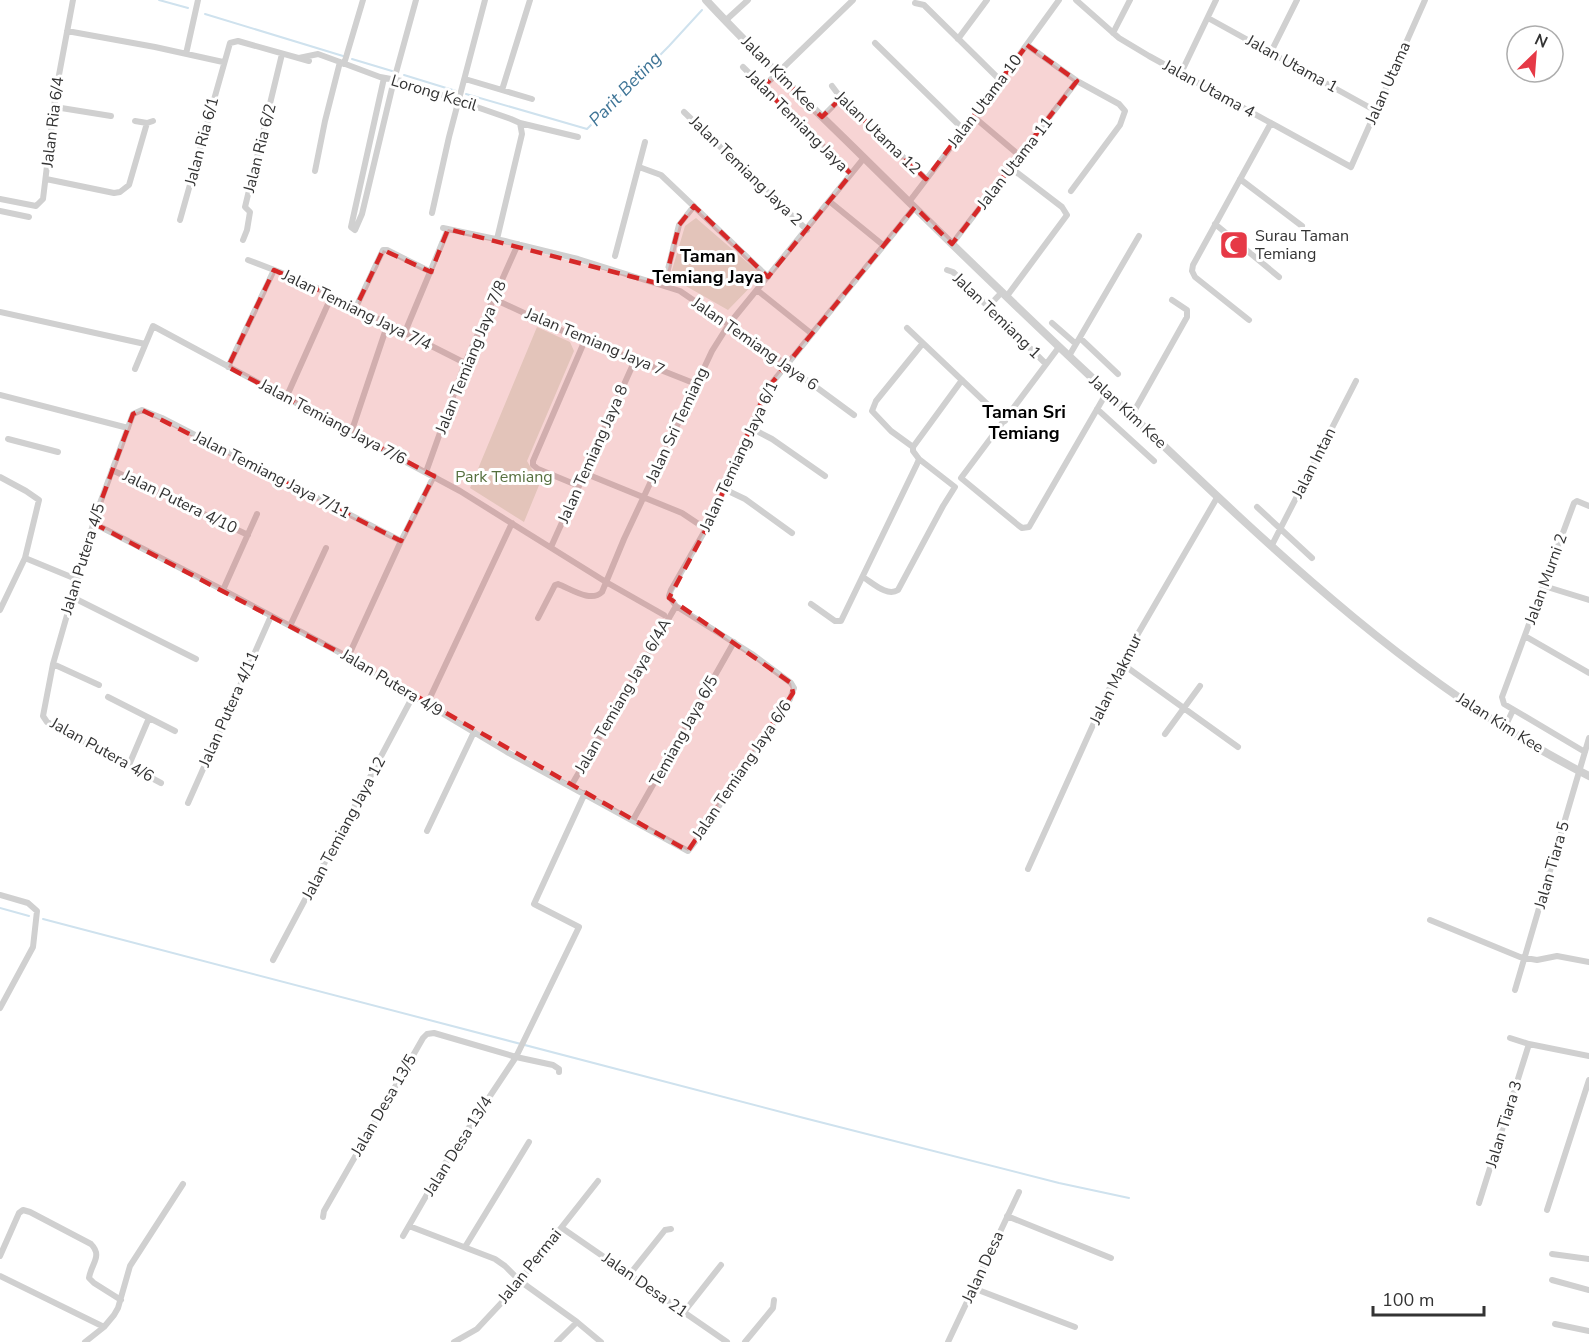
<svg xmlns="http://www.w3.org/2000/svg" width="1589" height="1342" font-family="'Nunito Sans',sans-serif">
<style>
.green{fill:#e6ecdf}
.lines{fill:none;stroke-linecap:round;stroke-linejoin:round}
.stream{stroke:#cfe2ee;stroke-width:2}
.minor{stroke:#d0d0d0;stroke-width:6}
.tertiary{stroke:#d0d0d0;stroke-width:8}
.marked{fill:#d62828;fill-opacity:0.2;stroke:#d62828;stroke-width:4.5;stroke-dasharray:12 8;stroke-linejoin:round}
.labels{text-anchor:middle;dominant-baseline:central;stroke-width:6;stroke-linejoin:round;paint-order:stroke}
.street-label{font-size:16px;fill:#333;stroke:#fff}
.poi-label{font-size:16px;fill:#333;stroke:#fff;text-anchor:start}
.park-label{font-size:16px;fill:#56703f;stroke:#fff}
.water-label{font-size:18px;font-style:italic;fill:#3f7597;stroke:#fff}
.neighbourhood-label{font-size:18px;font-weight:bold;fill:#000;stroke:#fff}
</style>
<rect width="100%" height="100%" fill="#fff"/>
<!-- green -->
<path class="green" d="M696,218L762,275L728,310L670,277L685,226Z
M537,327L570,342L574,351L527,461L534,473L542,478L524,522L470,488Z"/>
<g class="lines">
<!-- stream -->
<path class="stream" d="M159,0L188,8
M205,14L343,56
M352,59L392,71
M404,75L456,91
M466,94L587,129L669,46L702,10
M0,908L29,916
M43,919L804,1118L1059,1183L1129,1198"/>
<!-- minor -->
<path class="minor" d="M1076,0L1119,38L1149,56L1351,167L1425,0
M915,3L924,5L1001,81
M1208,18L1376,111
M725,21L748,0
M67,31L155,47L223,62
M1113,33L1130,0
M958,39L987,0
M875,43L964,130
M1027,45L1077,81L1119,104L1125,111L1120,125L1071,191
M1271,52L1297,0
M186,54L198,0
M299,58L318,54L340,62
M344,64L363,0
M743,67L851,174
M1181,73L1216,0
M384,78L351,227L355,230L362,214L394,80L416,0
M465,79L532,99
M832,86L841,98L926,179
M763,87L853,0
M502,90L530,0
M55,107L111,116
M684,112L807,230
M822,117L841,98
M974,117L1020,156
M135,121L147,123L153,121
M520,123L578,137
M639,167L661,175L768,277
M315,171L325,121L340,62L380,77L402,81L511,119L520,123L522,134L497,239
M46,179L114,193L120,192L129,185L147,123
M1240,179L1302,226
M0,199L36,206L43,199L56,91L73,0
M829,201L883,245
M909,202L986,101L1059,0
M0,211L29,217
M432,213L449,137L485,0
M180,220L230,43L238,41L309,61
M1215,224L1279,277
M443,228L505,241L578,259L680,291L763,348L854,415
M243,240L247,230L250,212L245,207L282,54
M952,244L1077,81
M615,256L645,142
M248,260L303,281L465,363
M947,270L953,272L1046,364
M664,285L679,225L694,206
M757,290L812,334
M1007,296L1067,215L1062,207L1011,168
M494,299L565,332L696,384
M356,307L383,250H387L431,272
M988,307L1002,292
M0,312L145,344
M1249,320L1195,277L1192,271L1193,265L1271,123
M1052,323L1076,344
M907,328L1005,421
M405,332L448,229
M1080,338L1118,374
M1059,347L961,478L1018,525L1022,528L1029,527L1107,392
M1069,356L1139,236
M228,367L274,270
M135,369L153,326L460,491L606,582L664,615
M0,395L128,428
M286,398L332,295
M1097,409L1154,461
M1132,415L1187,317V310L1172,300
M751,428L772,439L825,476
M351,433L388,323
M8,439L58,452
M913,447L891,431L872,411L876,401L923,343
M913,447L962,380
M112,470L248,535
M426,472L465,363L518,244
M584,473L682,513L706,529
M0,477L26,491L39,500L25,558L0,610
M579,486L538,469L533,465V461L585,340
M724,489L745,499L792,533
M1257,507L1312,558
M93,523L223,590L348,657L507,752L688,851L695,842L790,699L794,688L791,683L752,654L676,606L669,596L671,590L711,520L767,389L915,207
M1272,545L1356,381
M551,547L635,360
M25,558L76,579
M863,577C873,583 887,597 898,590L943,506L955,487L919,459
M1544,586L1589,600
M223,590L257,514
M72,597L196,659
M811,604L835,621H841L917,464L919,459L913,451V447
M538,618L555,585L558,584C571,589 591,603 602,592L624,539L712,351L729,324L864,158
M290,626L326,548
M1525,636L1589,673
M348,657L401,541L434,476
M1121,663L1238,747
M53,664L99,685
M108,697L175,731
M427,704L512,523
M1505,727L1513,710
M1165,734L1200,686
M1585,752L1504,704L1502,697L1574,503L1577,501L1589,506
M129,765L149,718
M161,783L47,722L43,716L53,664L96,514L133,414L142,410L162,418L401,541
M571,786L676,606
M188,803L271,616
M633,820L734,642
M427,831L474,732
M1028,869L1121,663L1218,496
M0,895L28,903L37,911L33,947L0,1008
M1430,920L1520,957L1537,960L1557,956L1589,962
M273,960L413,696
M1515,990L1589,738
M1510,1038L1529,1044L1589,1056
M1479,1203L1529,1044
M1547,1210L1589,1080
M1007,1216L1111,1258
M323,1217L324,1211L423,1038L427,1034L434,1033L516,1057L553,1065L559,1069V1072
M409,1226L495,1259L505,1266L520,1281L577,1322L601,1342
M562,1228L727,1342
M403,1236L444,1165L516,1057L579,927L534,904L585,793
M465,1247L529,1142
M1552,1254L1589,1259
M0,1256L19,1213L23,1210L30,1212L91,1244C103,1256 91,1264 89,1278L94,1283L121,1300
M630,1274L665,1230L671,1229
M0,1276L104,1327
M1552,1280L1589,1290
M973,1288L1075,1327
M684,1312L721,1265
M1555,1324L1589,1331
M85,1342L104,1327L114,1315L118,1308L130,1266L183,1184
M454,1342L477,1329L505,1299L598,1181
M557,1342L577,1322
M745,1342L773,1308L774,1300
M948,1342L1019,1192"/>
<!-- tertiary -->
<path class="tertiary" d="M706,0C753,51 803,98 853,147C930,223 1008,299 1087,373C1243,520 1397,678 1589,776"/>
</g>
<!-- marked area -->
<path class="marked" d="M1027,45L1077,81L952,244L915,207L767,389L711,520L669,598L791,683L793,693L688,851L348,657L93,523L133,414L142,410L401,541L434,476L228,367L274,270L356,307L383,250L431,272L448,229L664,285L679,225L694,206L768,277L851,174L763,87L777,73L822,117L841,98L926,179Z"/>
<!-- icons -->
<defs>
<g id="mosque-square" transform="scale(1.5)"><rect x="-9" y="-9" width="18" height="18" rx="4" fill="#e63946" stroke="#fff"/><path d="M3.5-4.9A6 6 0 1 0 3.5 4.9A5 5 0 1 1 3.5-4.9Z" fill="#fff"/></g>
</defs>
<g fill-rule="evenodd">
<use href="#mosque-square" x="1234" y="245"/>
</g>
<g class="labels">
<!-- street labels -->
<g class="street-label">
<text transform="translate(1292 64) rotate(29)">Jalan Utama 1</text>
<text transform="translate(779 74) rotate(45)">Jalan Kim Kee</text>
<text transform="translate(1388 83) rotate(-66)">Jalan Utama</text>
<text transform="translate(1209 89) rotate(29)">Jalan Utama 4</text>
<text transform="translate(434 93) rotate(17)">Lorong Kecil</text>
<text transform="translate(985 101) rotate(-53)">Jalan Utama 10</text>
<text transform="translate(797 121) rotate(45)">Jalan Temiang Jaya</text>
<text transform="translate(53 122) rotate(-83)">Jalan Ria 6/4</text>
<text transform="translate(878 133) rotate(44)">Jalan Utama 12</text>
<text transform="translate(202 141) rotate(-75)">Jalan Ria 6/1</text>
<text transform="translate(260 148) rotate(-76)">Jalan Ria 6/2</text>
<text transform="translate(1015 163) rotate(-52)">Jalan Utama 11</text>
<text transform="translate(746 171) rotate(44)">Jalan Temiang Jaya 2</text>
<text transform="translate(357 310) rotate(26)">Jalan Temiang Jaya 7/4</text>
<text transform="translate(997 316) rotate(44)">Jalan Temiang 1</text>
<text transform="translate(595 342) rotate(23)">Jalan Temiang Jaya 7</text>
<text transform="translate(755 344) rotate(35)">Jalan Temiang Jaya 6</text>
<text transform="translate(471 357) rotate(-68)">Jalan Temiang Jaya 7/8</text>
<text transform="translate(1128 412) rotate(43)">Jalan Kim Kee</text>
<text transform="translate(333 422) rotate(28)">Jalan Temiang Jaya 7/6</text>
<text transform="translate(677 425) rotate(-65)">Jalan Sri Temiang</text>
<text transform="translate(593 454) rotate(-66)">Jalan Temiang Jaya 8</text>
<text transform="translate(739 456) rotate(-65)">Jalan Temiang Jaya 6/1</text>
<text transform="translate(1314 463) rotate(-63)">Jalan Intan</text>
<text transform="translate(272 475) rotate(27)">Jalan Temiang Jaya 7/11</text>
<text transform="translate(180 502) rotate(26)">Jalan Putera 4/10</text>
<text transform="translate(83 559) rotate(-73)">Jalan Putera 4/5</text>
<text transform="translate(1546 579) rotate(-70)">Jalan Murni 2</text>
<text transform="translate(1116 679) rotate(-64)">Jalan Makmur</text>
<text transform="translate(392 683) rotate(31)">Jalan Putera 4/9</text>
<text transform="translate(623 696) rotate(-60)">Jalan Temiang Jaya 6/4A</text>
<text transform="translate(229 709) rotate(-66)">Jalan Putera 4/11</text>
<text transform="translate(1500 723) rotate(32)">Jalan Kim Kee</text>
<text transform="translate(684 731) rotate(-61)">Temiang Jaya 6/5</text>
<text transform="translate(102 750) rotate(29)">Jalan Putera 4/6</text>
<text transform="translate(742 770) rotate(-56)">Jalan Temiang Jaya 6/6</text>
<text transform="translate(344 828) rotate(-62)">Jalan Temiang Jaya 12</text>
<text transform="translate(1552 865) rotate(-74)">Jalan Tiara 5</text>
<text transform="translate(384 1105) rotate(-60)">Jalan Desa 13/5</text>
<text transform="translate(1504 1124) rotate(-73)">Jalan Tiara 3</text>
<text transform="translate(458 1146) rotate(-58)">Jalan Desa 13/4</text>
<text transform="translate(530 1266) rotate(-51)">Jalan Permai</text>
<text transform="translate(983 1267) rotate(-65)">Jalan Desa</text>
<text transform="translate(645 1285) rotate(35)">Jalan Desa 21</text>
</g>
<!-- poi labels -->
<g class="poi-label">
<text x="1255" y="236">Surau Taman<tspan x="1255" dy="18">Temiang</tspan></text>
</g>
<!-- park labels -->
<g class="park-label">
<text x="504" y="477">Park Temiang</text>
</g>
<!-- water labels -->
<g class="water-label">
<text transform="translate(625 89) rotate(-46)">Parit Beting</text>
</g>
<!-- neighbourhood labels -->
<g class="neighbourhood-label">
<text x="708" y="256">Taman<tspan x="708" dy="21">Temiang Jaya</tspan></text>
<text x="1024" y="412">Taman Sri<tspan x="1024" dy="21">Temiang</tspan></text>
</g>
</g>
<!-- north arrow -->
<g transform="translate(1535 54) rotate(25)"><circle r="28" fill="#ffffff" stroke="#adadad" stroke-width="1.5"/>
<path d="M0-4.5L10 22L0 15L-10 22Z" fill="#e63946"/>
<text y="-9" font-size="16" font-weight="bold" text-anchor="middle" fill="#333333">N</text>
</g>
<!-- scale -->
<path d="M1373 1306v9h111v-9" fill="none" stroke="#333333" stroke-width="3"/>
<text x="1382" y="1306" font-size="18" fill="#333333" stroke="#ffffff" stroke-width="4.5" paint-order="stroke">100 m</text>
</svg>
